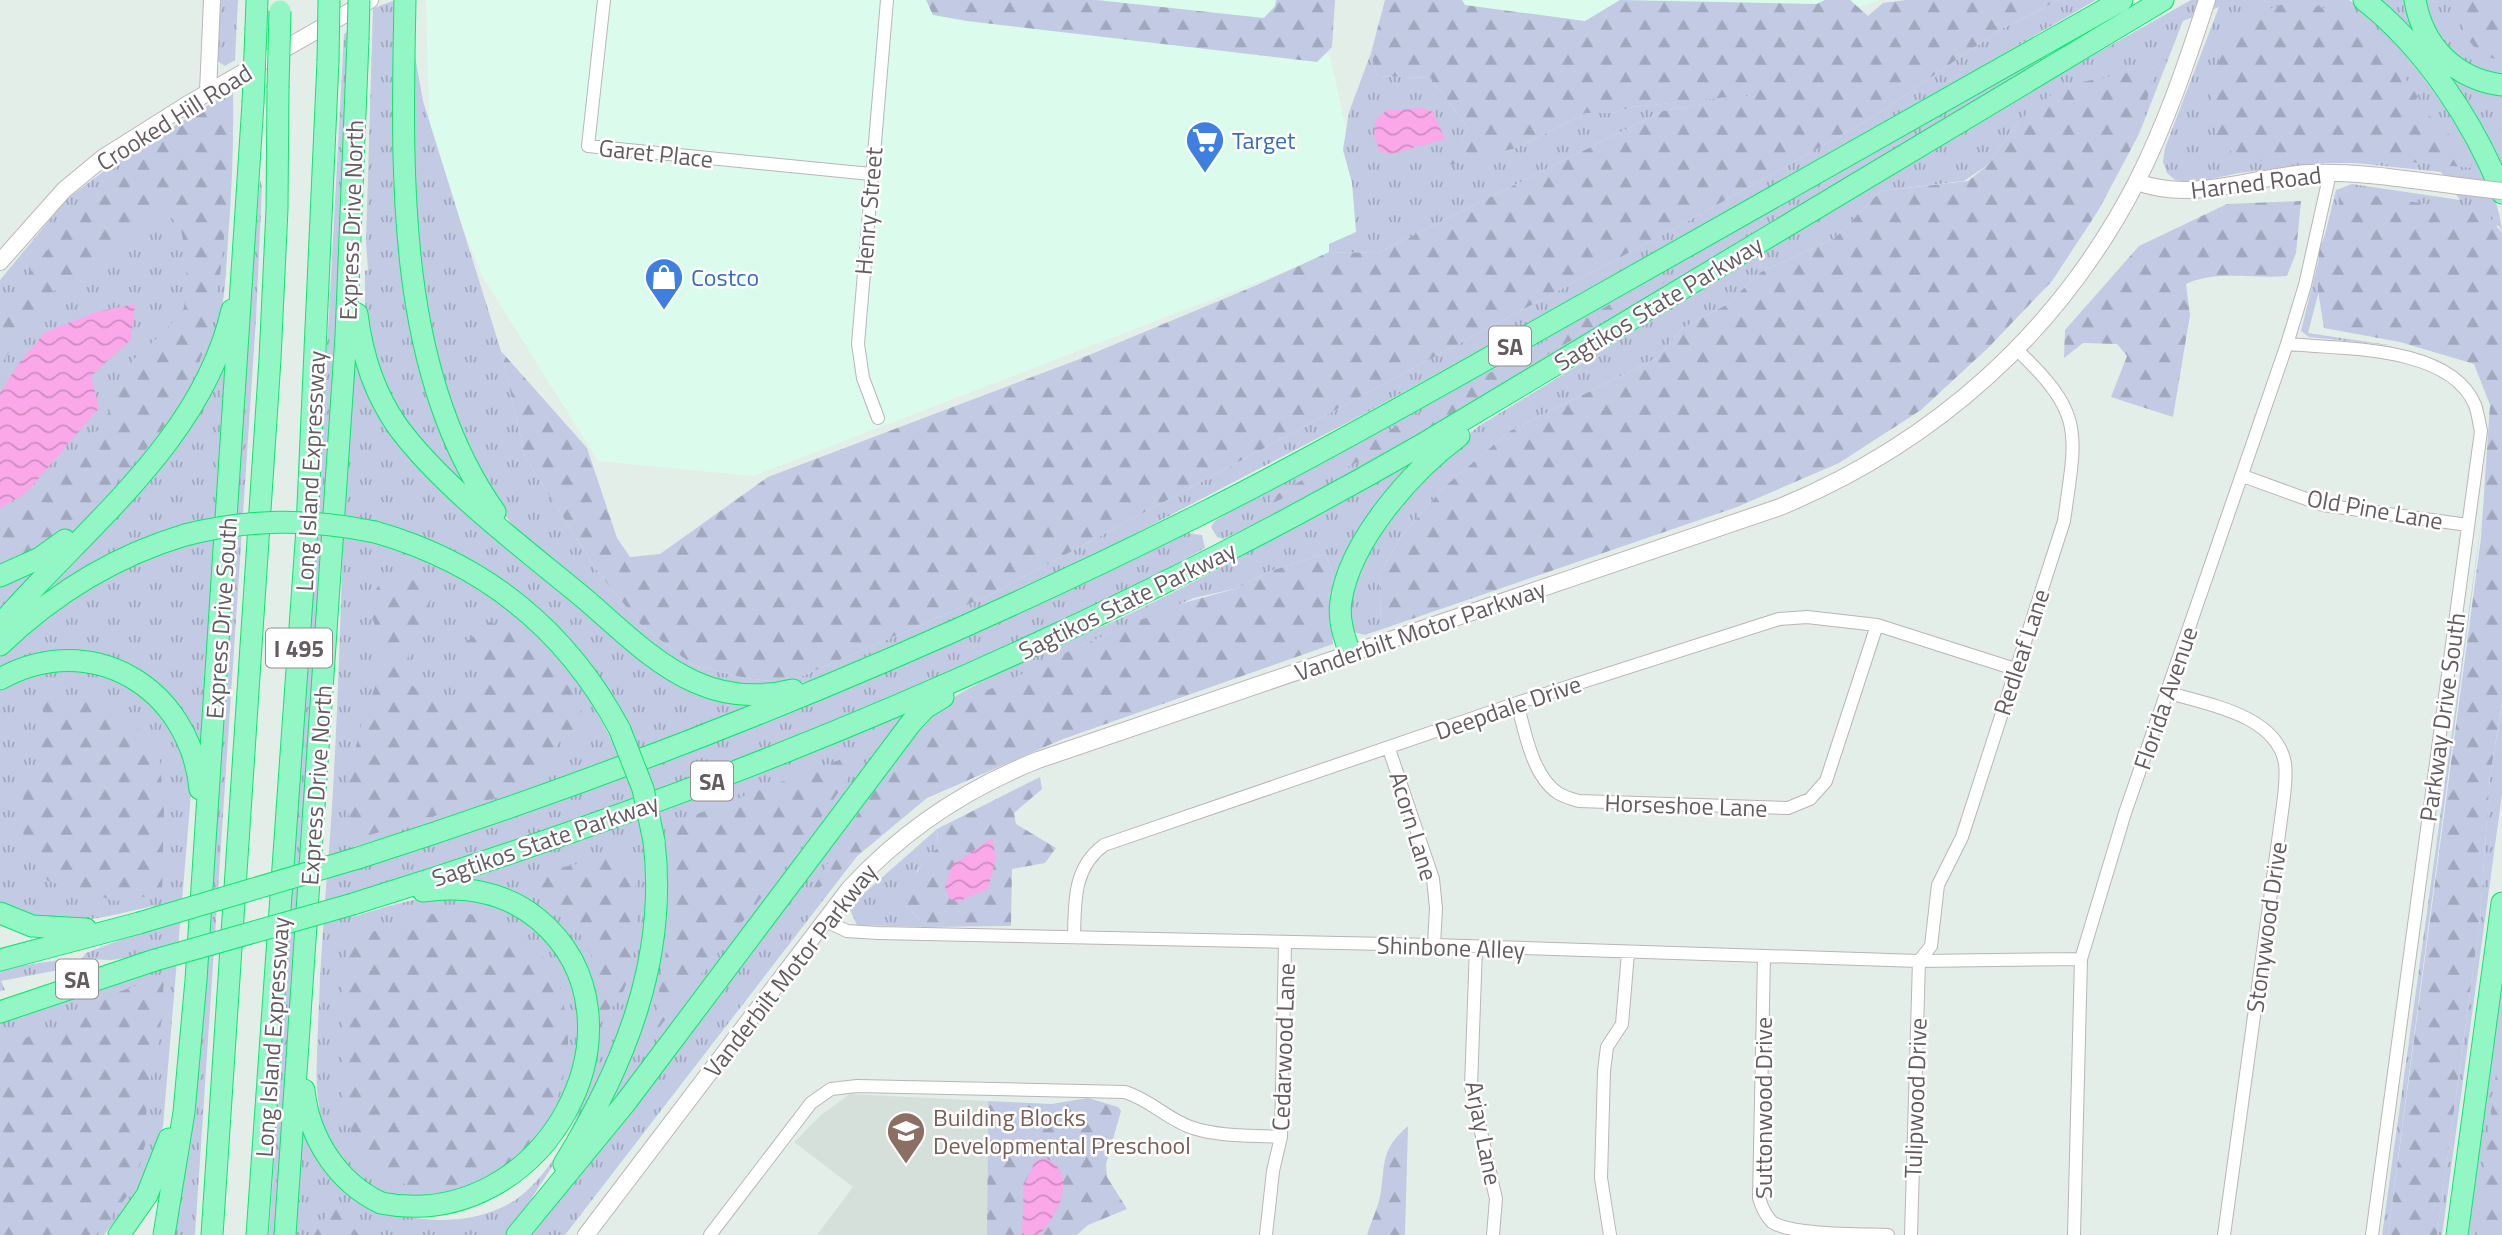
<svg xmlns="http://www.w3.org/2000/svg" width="2502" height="1235" font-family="'Titillium Web',sans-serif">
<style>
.commercial{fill:#dbfcec}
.education{fill:#d5e0da}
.grass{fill:url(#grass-tufts)}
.forest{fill:url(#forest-firs)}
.water{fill:url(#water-waves)}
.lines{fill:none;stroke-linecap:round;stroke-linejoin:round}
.street-casing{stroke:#bab4b8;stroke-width:14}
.secondary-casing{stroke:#bdb5ba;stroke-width:18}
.highway-casing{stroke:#0de56e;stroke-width:23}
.street{stroke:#fff;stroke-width:12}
.secondary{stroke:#fff;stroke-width:16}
.highway{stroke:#92f7c5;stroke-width:21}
.secondary-bridge-casing{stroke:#bdb5ba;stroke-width:18;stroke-linecap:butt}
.highway-bridge-casing{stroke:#0de56e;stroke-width:23;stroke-linecap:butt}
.secondary-bridge{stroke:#fff;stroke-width:16}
.highway-bridge{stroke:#92f7c5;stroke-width:21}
.labels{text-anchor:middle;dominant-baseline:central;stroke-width:5;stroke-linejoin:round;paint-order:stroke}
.shield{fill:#fff;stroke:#928d90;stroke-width:2}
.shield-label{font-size:23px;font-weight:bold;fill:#645c61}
.street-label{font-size:24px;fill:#645c61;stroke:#fff}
.shop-label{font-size:24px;fill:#366cbe;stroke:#fff;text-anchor:start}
.education-label{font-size:24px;fill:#785e54;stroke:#fff;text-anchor:start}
</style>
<defs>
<pattern id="grass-tufts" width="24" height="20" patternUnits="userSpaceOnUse" patternTransform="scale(1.75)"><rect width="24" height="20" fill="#c2cae4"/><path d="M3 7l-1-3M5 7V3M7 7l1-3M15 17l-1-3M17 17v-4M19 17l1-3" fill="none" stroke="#a1a7bc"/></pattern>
<pattern id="forest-firs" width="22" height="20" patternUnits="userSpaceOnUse" patternTransform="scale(1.75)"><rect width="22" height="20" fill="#c2cae4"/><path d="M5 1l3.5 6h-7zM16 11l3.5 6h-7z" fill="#a1a7bc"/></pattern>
<pattern id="water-waves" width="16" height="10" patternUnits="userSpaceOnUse" patternTransform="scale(1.75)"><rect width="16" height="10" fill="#faa8ea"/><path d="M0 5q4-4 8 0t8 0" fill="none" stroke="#ce8cc1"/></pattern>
</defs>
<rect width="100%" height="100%" fill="#e4eee9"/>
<!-- commercial -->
<path class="commercial" d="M426,0H1291L1286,47L1330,55L1369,239L753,476L598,461L483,277L430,150Z
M1444,0H1880L1818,21L1611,36L1442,21Z"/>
<!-- education -->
<path class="education" d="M850,1094L988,1101L987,1235H817L853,1187L794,1142L821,1115Z"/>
<!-- grass -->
<path class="grass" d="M218,0H238L235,60L225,66L216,60Z
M396,0L400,214L466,481L461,485C440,466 393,413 382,388C367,351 364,310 365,271L368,270L366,242L373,8Z
M2059,0H2096L1740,206L1362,415L1052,577L809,681L768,689L731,690L686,671L521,537L479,480L443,398L420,286L410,153L411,34L423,101L501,351L525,457L598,572L641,625L693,665L745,678L786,683L990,595L1690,220L1872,118L2001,29Z
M2191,0H2349C2399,33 2502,173 2502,233L2499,226L2345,191L2308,333L2395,346L2309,337L2301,331L2336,190L2352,184L2460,200L2441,172L2355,163H2326L2239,173L2193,183L2175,180L2167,173L2163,162L2165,148L2219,7L2183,21L2139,134L2154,67L2018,121L1989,164L1964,181L1881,191L1835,238L1761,272L1726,305L1683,328L1657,358L1510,431L1443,488L1401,537L1379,575L1381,620L1403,622L1365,635L1349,631L1347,592L1373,536L1441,456L1479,426L1965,128Z
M2373,0H2405C2427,50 2439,88 2502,92V183Z
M2421,0H2502V77C2443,62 2443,54 2421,0Z
M347,32L338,313L274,1235H269L329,313L344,34Z
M1371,53L1377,76L1431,78L1468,128L1451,164L1516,148L1586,113H1611L1633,107L1771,92L1663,111L1378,253L1329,252V244L1356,232L1352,183L1343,150L1349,112Z
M2044,53L2050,60L1330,490L1223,539L1217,537L1211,527L1216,520Z
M233,90C234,140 232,189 228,239C226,271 225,307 215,339C184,444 75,534 0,612V280L67,199L116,162Z
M260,180L262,187L256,319L195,1235H172Z
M353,356H357L377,410L596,621L756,703L559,784L353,847L358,866L893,666L1187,533L1202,535L1205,548L1039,639L739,766L347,898L353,917C388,906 445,887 481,898C548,917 589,988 579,1056C577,1070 569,1086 564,1100C544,1161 513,1205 443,1209C393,1212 342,1177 325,1130C313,1096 317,1062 318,1027C320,963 325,900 330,837C337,736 340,636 343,535C424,547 511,597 563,660C586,686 598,718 616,747L604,684L537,606L461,556L343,518Z
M224,363L226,372L200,753L178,705L139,676L96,660L0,674V657L56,611L180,526L109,554L16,617Z
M1445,439L1333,602V644L1329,600L1334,578L1326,554L1270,571L1238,588L1194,598L1080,646L862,806L810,895L858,855L565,1235H532L923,719C985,670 1072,643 1144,607C1247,556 1346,498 1445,439Z
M2484,502L2388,1235H2382Z
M88,670C103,677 120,682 135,690C170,709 185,757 191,794L163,1126L139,1191L104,1235H0V1022L155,972L149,954L112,960L81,959L86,953L159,925L153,906C98,918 51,935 0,903V689L39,671Z
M925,703L882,751L642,1072L603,1115C643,1023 676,945 660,842L644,844L650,920L639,984L598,1087L557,1159L508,1235H294L301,1127L304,1126C312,1144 319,1163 333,1177C378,1223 462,1235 517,1199C596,1138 630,981 540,915C515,897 485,891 456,884L672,806Z
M2502,704V794L2442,1235H2437L2480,919L2490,776Z
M937,829L938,847L917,871L906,906L929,927L857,925L850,910L853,903Z
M2502,956V1235H2465Z
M59,960L65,963L64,969L1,981L5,990L0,991V969Z"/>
<!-- forest -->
<path class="forest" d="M926,0H1097L1264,18L1275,6L1276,0H1335L1332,47L1317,62L967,21L933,15Z
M1385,0H1462L1465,5L1585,21L1620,0L1817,4L1825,0H1850L1868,16L1883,3L1906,0H2059L2001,29L1872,118L1690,220L990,595L786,683L745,678L693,665L641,625L598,572L525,457L501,351L587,448L617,538L630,557L660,554L768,477L1077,360L1257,285L1329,252L1378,253L1663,111L1757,94L1633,107L1611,113H1586L1516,148L1450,165L1468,128L1431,78L1377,76L1371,53Z
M2457,0H2502V61C2467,53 2462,31 2457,0Z
M2288,2L2338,10L2381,43L2418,97L2411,106L2440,122L2473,168L2347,156L2241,162C2234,154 2225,146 2219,137C2201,110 2221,52 2231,24Z
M2155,67L2139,134L2098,211L2052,281L1989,347L1921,410L1839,463L1737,507L1403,622L1381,621L1379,575L1401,537L1443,488L1510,431L1657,358L1683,328L1726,305L1761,272L1835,238L1881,191L1968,181L1989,164L2018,121L2063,86Z
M224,95C233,128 229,161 227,195C223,269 215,352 173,415C151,447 108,492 80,518C55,542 30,571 0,588V522L22,516L103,424L134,359L163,333L184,308L187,263L181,229L164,209L136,234L46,297L0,366V310L64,229L144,150Z
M2345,191L2487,214L2502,233V703L2490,776L2480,919L2437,1235H2388L2481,538L2490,405L2474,364L2400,342L2324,328L2318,291L2319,249Z
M2301,201L2296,253L2287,276C2253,279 2217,270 2186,284L2190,315L2173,417L2111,397L2127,356L2117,344L2083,343L2064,358L2065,330L2139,246L2227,204Z
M1673,274L1656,291L1548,354L1453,416L1273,503L1269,499L1635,290Z
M1326,554L1334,578L1329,600L1333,644L1063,739L927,798L808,897L862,806L936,715L1080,646L1176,605L1238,588L1270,571Z
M383,579L417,580L431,600L409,647L408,682L428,698L475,696L490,680L464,644L490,622L537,642L568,672L589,734L562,739L525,789L349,841L348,781L361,725L386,657L367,603Z
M66,695L94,699L148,736L159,753L164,807L162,894L116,901L48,881L25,852L21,805L48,726L40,702Z
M868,749L798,851L654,1034L660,983L674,910L668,825Z
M1040,777L1042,789L1014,813L1016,824L1056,848L1045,863L1012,869L1011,926L929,927L906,906C907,880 921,866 938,847L937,829Z
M634,852C635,897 643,956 620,998C617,1005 606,1011 600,1016L591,955L569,912L527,890L526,875Z
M465,912L513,931L556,968C561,993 569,1022 568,1048C565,1091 545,1132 527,1170C467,1190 386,1210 353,1136C341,1108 343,1075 343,1046C342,1025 340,973 346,955C349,948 357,940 361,933L385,930L390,951L417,915Z
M164,975L162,1018L147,1099L145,1145L132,1190L96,1235H0V1053L33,1034H62L103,998Z
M2502,1028V1196L2496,1235H2475Z
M1088,1098L1118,1107L1121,1111L1106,1164L1107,1177L1127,1209L1088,1225L1077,1235H987L988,1101L1051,1104Z
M1408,1126L1405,1235H1367C1371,1222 1377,1210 1380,1197C1386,1164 1379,1151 1408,1126Z
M334,1203L359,1235H314Z"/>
<!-- water -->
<path class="water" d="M1422,108L1433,112L1445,139L1391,154L1380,152L1374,135L1376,119L1387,110Z
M135,304L131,339L91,376L99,408L26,493L0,508V393L19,363L45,332L96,312Z
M992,838L996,858L988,889L957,902L950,899L945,887L952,865Z
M1045,1158C1080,1173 1057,1216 1039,1235H1022L1024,1185L1035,1161Z"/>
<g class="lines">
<!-- street casing -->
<g class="street-casing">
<path id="street" d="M604,0L588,146L871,174
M2287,344C2341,349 2450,345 2475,405C2478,413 2479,423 2481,431L2372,1235
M878,418L863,378L858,344L887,0
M2243,476L2323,505L2468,525
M2166,692C2205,704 2276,714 2285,763C2287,779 2284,796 2282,812L2224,1235
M1517,703C1525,731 1532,776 1558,793C1564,797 1572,799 1579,801L1788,808L1810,799L1826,781L1877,625
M1389,749L1433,879L1436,908L1434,945
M824,920L847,931L878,933L1434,945L1919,961L2081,959
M1074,936C1075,901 1073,868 1104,845L1517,703L1779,619L1807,617L1877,625L2015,669
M1476,947L1471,1087L1496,1199L1493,1235
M1764,956L1759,1198C1762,1208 1765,1215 1772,1222C1791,1235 1861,1234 1888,1235
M710,1235L811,1103L831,1089L857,1086L1125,1092C1151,1100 1168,1120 1193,1128C1221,1137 1253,1135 1281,1137
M1266,1235L1273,1171L1281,1137L1285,943
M1610,1235L1601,1178L1604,1071L1607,1047L1622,1024L1628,953
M1911,1235L1919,961L1931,946L1938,885L1962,837L2064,521C2076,433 2086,415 2017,350
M2074,1235L2081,959L2125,813L2287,344L2305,285L2330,173"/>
</g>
<!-- secondary casing -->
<g class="secondary-casing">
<path id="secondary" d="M208,92L212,0
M2137,182C2194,203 2252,176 2310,173C2360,171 2410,180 2459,186
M0,262L64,190L104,157L188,104L370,0
M586,1235L849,889C903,830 965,789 1038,760L1780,507C1935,443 2059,332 2136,183C2166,124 2187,62 2207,0"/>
</g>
<!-- highway casing -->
<g class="highway-casing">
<path id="highway" d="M405,0C402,166 394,370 495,512
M2364,0C2424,47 2474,122 2502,193
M2415,0C2423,46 2455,79 2502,85
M256,28L257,0
M357,314C362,355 374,393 398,427C443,488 526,550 585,599C619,628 654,664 695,682C726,696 760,698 793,690
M375,532C484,563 567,630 620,730
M0,576L40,558L65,540
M0,625C85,527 202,441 232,310
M0,645C52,595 115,556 185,535
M1350,654C1344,636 1338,619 1341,601C1350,540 1412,471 1459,436
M0,679C92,628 190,688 200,789
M358,858C646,766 928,651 1199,515C1334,447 1465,371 1597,297C1772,198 1947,99 2122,0
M353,904C726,789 1085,639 1423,444L2163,0
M0,913L32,926L86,929
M0,960L139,923
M0,1012L155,960
M304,1090C309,1138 337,1182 381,1203C545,1235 659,1020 538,919C505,892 464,885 423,891
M564,1164C625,1065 668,958 654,841
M119,1235L147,1195L169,1139
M164,1235L184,1112L196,980L253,103
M212,1235L270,359L277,209L278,88
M257,1235L307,528L328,61
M285,1235L346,336L358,40
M517,1235L626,1102L911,723L925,708L943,697
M2457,1235L2502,903"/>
</g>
<!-- street -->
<use href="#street" class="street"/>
<!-- secondary -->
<use href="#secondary" class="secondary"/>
<!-- highway -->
<use href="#highway" class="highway"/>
<!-- secondary-bridge casing -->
<g class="secondary-bridge-casing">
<path id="secondary-bridge" d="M2459,186L2502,191"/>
</g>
<!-- highway-bridge casing -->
<g class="highway-bridge-casing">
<path id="highway-bridge" d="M358,40L359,0
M328,61L329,0
M278,88L280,11
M253,103L256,28
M185,535C249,519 309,518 375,532
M620,730L643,789L654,841
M139,923L358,858
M155,960L353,904"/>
</g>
<!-- secondary-bridge -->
<use href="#secondary-bridge" class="secondary-bridge"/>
<!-- highway-bridge -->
<use href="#highway-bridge" class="highway-bridge"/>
</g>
<!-- icons -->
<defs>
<g id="supermarket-pin" transform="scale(2.0125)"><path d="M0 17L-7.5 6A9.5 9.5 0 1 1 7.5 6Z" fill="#3f7fe0" stroke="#fff"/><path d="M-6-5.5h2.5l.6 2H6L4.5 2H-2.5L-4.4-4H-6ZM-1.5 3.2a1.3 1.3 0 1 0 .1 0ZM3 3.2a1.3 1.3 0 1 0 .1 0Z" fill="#fff"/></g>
<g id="shop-pin" transform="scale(2.0125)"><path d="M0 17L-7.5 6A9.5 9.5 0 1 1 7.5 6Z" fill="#3f7fe0" stroke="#fff"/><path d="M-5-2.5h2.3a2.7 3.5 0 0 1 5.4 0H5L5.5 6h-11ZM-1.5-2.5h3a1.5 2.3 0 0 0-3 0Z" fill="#fff"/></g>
<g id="school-pin" transform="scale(2.0125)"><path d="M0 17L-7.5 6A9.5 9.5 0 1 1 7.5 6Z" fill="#8d6e63" stroke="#fff"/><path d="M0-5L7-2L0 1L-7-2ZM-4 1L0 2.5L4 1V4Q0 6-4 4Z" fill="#fff"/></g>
</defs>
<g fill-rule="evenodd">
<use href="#supermarket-pin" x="1205" y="140"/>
<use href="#shop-pin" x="664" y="277"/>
<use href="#school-pin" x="906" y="1131"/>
</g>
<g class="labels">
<!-- shield labels -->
<g class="shield">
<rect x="1489" y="326.5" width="42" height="39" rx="5"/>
<rect x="266" y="628.5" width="66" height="39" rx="5"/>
<rect x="691" y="761.5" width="42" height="39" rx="5"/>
<rect x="56" y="959.5" width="42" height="39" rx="5"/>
</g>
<g class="shield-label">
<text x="1510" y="346">SA</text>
<text x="299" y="648">I 495</text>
<text x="712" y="781">SA</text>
<text x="77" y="979">SA</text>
</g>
<!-- street labels -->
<g class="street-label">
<text transform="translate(174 117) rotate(-32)">Crooked Hill Road</text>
<text transform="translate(656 153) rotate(6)">Garet Place</text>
<text transform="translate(2256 182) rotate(-7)">Harned Road</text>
<text transform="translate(868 211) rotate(-85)">Henry Street</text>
<text transform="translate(351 220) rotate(-88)">Express Drive North</text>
<text transform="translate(1658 303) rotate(-31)">Sagtikos State Parkway</text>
<text transform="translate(310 471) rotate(-87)">Long Island Expressway</text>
<text transform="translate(2375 509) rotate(10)">Old Pine Lane</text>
<text transform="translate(1127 600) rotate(-26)">Sagtikos State Parkway</text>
<text transform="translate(221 618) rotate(-86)">Express Drive South</text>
<text transform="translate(1420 630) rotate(-19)">Vanderbilt Motor Parkway</text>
<text transform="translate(2021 652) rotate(-72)">Redleaf Lane</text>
<text transform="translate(2165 698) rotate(-71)">Florida Avenue</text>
<text transform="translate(1508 707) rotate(-19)">Deepdale Drive</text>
<text transform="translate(2442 717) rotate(-82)">Parkway Drive South</text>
<text transform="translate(316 785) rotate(-86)">Express Drive North</text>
<text transform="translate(1686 805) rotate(2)">Horseshoe Lane</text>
<text transform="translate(1414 826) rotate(73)">Acorn Lane</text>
<text transform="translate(545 840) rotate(-19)">Sagtikos State Parkway</text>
<text transform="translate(2266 927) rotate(-82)">Stonywood Drive</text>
<text transform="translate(1451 947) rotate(2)">Shinbone Alley</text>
<text transform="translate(790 970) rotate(-52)">Vanderbilt Motor Parkway</text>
<text transform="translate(272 1037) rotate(-86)">Long Island Expressway</text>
<text transform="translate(1283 1047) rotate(-88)">Cedarwood Lane</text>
<text transform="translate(1915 1098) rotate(-88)">Tulipwood Drive</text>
<text transform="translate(1763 1108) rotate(-90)">Suttonwood Drive</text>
<text transform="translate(1484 1133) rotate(79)">Arjay Lane</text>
</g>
<!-- shop labels -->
<g class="shop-label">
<text x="1232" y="140">Target</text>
<text x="691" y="277">Costco</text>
</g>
<!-- education labels -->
<g class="education-label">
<text x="933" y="1117">Building Blocks<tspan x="933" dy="28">Developmental Preschool</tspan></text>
</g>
</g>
</svg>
